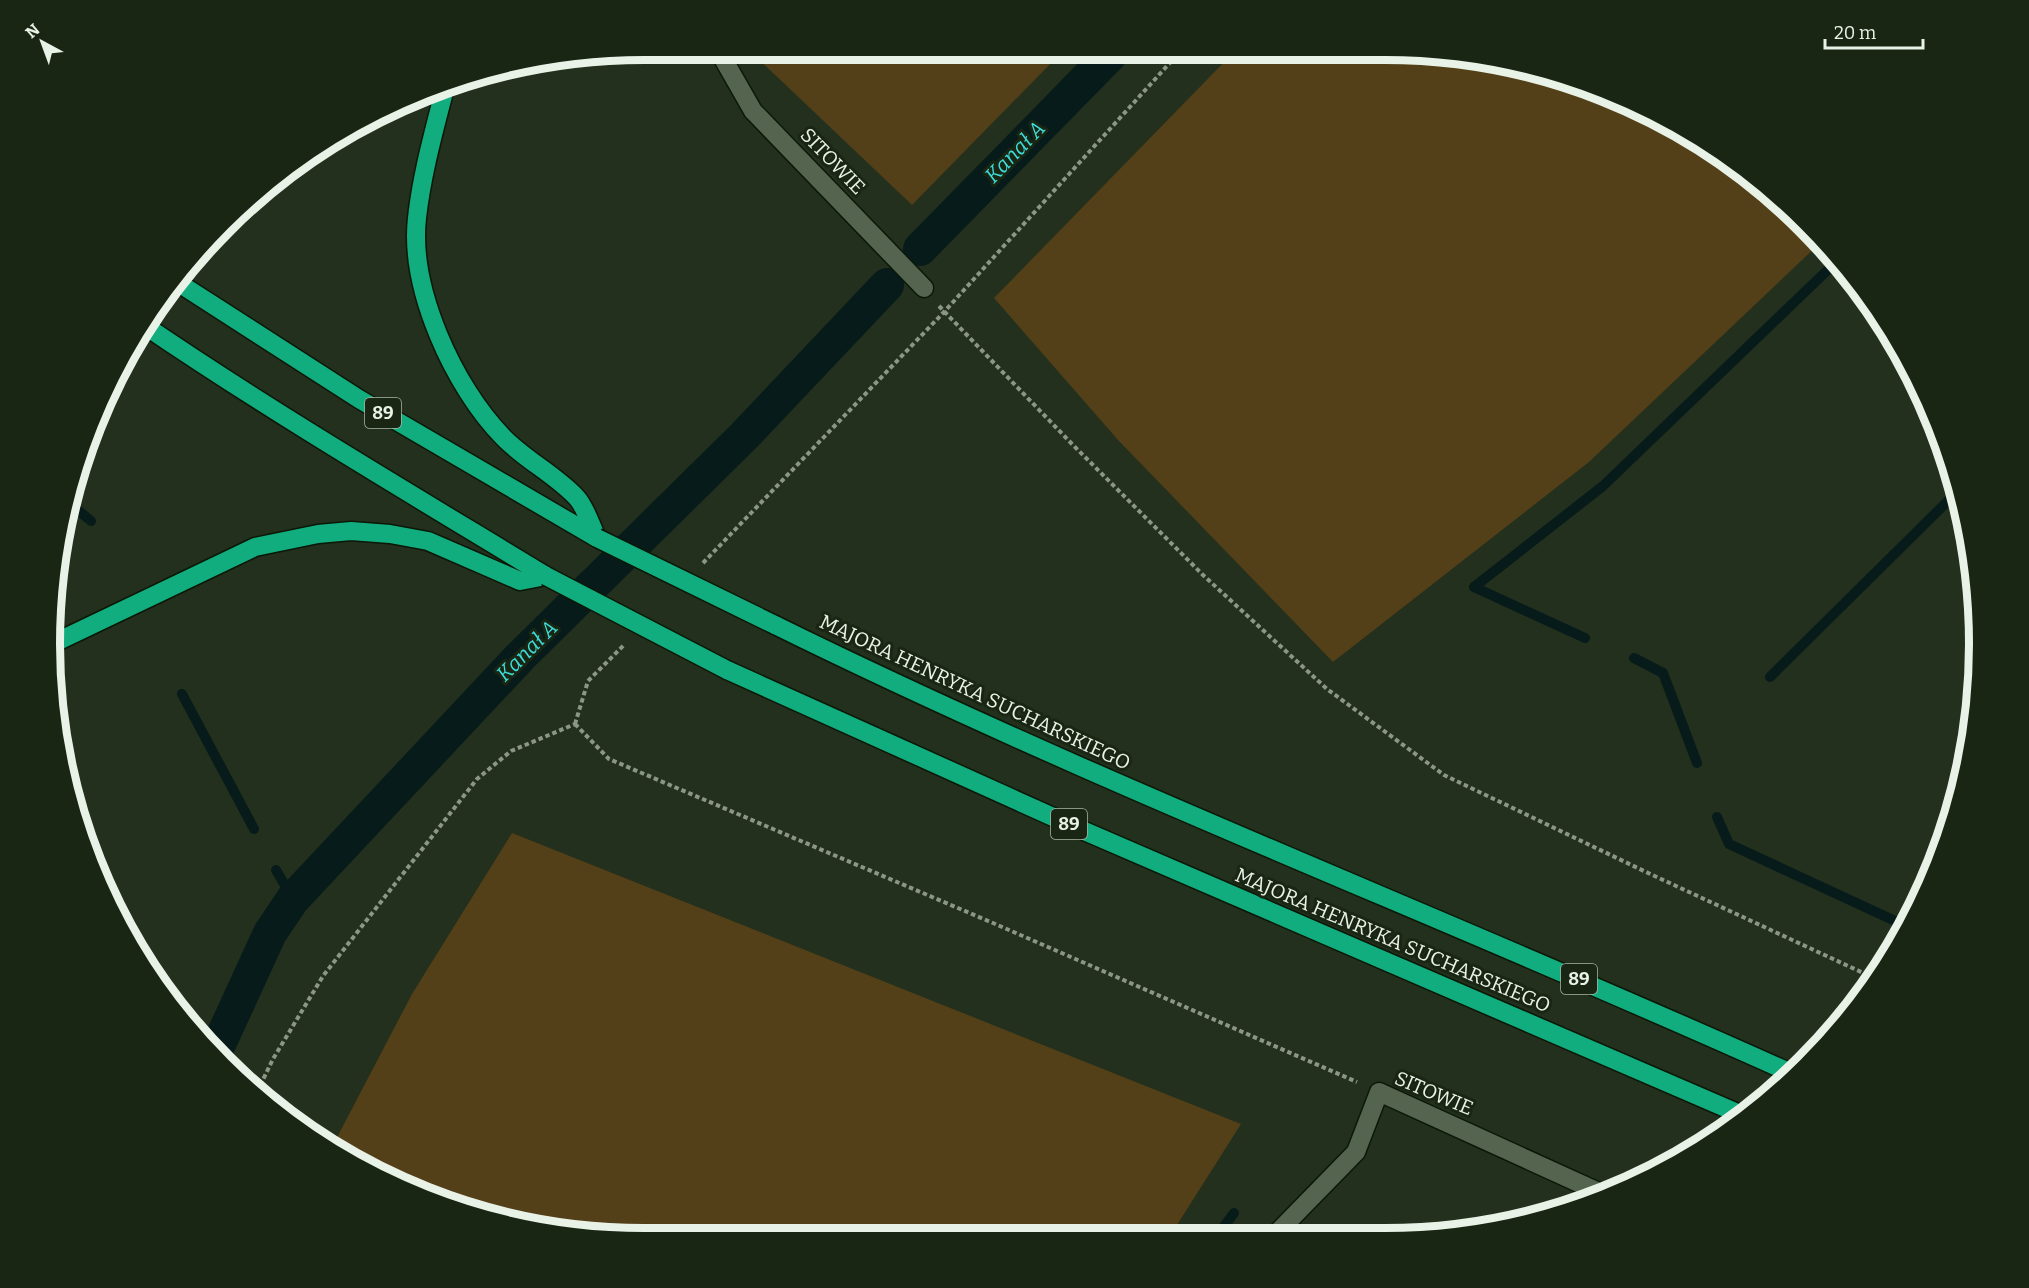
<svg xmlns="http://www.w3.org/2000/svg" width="2029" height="1288" font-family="Bitter,serif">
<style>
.green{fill:#533f18}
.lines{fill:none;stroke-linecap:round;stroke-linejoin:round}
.stream{stroke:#071b1a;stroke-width:10}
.canal{stroke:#071b1a;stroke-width:34}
.minor-casing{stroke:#0b1807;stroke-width:21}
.trunk-casing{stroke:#0b1807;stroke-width:21}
.path{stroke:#8b9687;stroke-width:4;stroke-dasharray:4.5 3;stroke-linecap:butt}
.minor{stroke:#54644f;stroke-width:18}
.trunk{stroke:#11ad7f;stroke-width:18}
.trunk-bridge-casing{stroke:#0b1807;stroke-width:21;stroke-linecap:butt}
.trunk-bridge{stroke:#11ad7f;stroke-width:18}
.labels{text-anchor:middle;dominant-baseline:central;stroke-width:6;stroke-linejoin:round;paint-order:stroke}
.shield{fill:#192614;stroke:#abb5a7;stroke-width:1.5}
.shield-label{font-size:18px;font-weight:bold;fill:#e9f2e6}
.street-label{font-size:20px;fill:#e9f2e6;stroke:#192614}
.water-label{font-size:21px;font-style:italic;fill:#3cdcda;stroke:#192614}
.rim{fill:none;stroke:#e9f2e6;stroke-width:8}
</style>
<rect width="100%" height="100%" fill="#22301d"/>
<!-- green -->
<path class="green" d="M754,55H1059L912,205Z
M1231,55H1462L1613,95L1747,173L1821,242L1589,462L1333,662L1118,440L994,298Z
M512,833L1241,1124L1170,1236L567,1233L417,1193L333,1145L412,994Z"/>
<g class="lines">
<!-- stream -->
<path class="stream" d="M68,502L91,521
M1585,638L1474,587L1603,486L1838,260
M1634,658L1663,673L1697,763
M1770,677L1957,492
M182,694L254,829
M1717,817L1729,844L1906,926
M276,870L293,899
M1217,1236L1234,1213"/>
<!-- canal -->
<path class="canal" d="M920,249L1110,55
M215,1053L270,933L293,899L520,657L745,435L887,285"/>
<!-- minor casing -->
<g class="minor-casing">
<path id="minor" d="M721,55L753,111L924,288
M1273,1237L1356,1152L1379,1092L1603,1194"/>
</g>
<!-- trunk casing -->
<g class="trunk-casing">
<path id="trunk" d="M446,84C435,128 422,172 417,218C409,289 454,387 503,437C525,460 556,475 577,498C586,508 591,526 597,538
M174,280L359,399L597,538
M144,325C275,414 411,494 546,576
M775,625C1108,789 1455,921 1793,1074
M50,645L255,547L318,534L351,531L390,534L428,541L520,581L546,576
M727,670L1082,830L1742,1115"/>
</g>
<!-- path -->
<path class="path" d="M939,306L1072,444L1203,575L1327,689L1444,775L1646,872L1874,978
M703,563L944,312L1177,55
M575,724L588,681L625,644
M575,724L609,759L993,923L1357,1082
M257,1092L273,1059L323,976L477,779L511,751L575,724"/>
<!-- minor -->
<use href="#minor" class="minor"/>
<!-- trunk -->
<use href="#trunk" class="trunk"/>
<!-- trunk-bridge casing -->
<g class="trunk-bridge-casing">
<path id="trunk-bridge" d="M597,538L775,625
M546,576L727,670"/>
</g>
<!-- trunk-bridge -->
<use href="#trunk-bridge" class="trunk-bridge"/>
</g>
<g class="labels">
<!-- shield labels -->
<g class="shield">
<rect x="365" y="398" width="36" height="30" rx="4.5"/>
<rect x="1051" y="809" width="36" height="30" rx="4.5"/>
<rect x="1561" y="964" width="36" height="30" rx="4.5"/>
</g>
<g class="shield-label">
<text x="383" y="413">89</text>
<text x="1069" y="824">89</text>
<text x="1579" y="979">89</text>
</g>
<!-- street labels -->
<g class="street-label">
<text transform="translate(833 161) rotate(46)">SITOWIE</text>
<text transform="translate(975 692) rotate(25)">MAJORA HENRYKA SUCHARSKIEGO</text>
<text transform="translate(1393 940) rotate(23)">MAJORA HENRYKA SUCHARSKIEGO</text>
<text transform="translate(1434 1093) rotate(23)">SITOWIE</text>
</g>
<!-- water labels -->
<g class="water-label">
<text transform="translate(1015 152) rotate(-46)">Kanał A</text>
<text transform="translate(527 651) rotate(-45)">Kanał A</text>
</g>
</g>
<!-- crop -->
<path d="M0 0H2029V1288H0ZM644 60H1385A584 584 0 0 1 1969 644V644A584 584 0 0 1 1385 1228H644A584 584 0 0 1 60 644V644A584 584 0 0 1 644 60Z" fill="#192614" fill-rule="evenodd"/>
<path class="rim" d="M644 60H1385A584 584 0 0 1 1969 644V644A584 584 0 0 1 1385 1228H644A584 584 0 0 1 60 644V644A584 584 0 0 1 644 60Z"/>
<!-- north arrow -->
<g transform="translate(42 42) rotate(319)" stroke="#192614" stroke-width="4.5" paint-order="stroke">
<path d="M0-4.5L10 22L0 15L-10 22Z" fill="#e9f2e6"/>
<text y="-9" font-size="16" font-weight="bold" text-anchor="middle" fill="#e9f2e6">N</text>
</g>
<!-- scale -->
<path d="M1825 39v9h98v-9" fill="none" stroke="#e9f2e6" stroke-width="3"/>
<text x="1834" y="39" font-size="18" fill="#e9f2e6" stroke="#192614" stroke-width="4.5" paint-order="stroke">20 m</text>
</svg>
